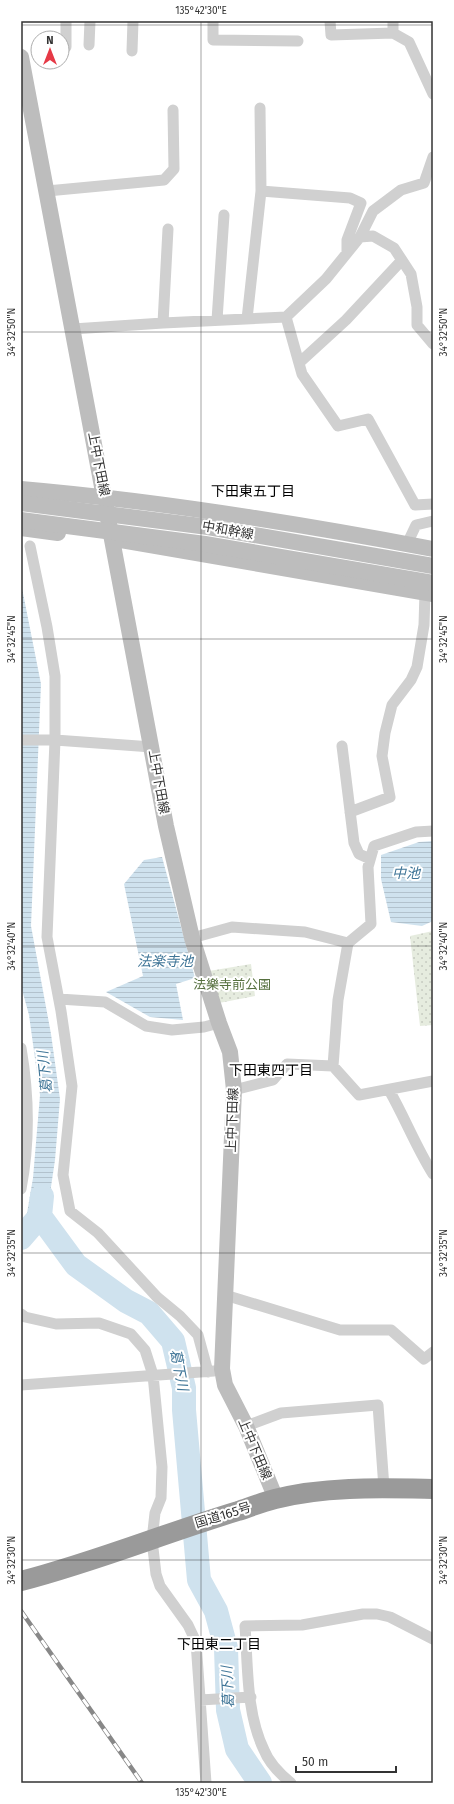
<svg xmlns="http://www.w3.org/2000/svg" width="454" height="1804" font-family="'Fira Sans','Noto Sans JP',sans-serif">
<style>
.park{fill:url(#park-dots)}
.water{fill:url(#water-rules)}
.lines{fill:none;stroke-linecap:round;stroke-linejoin:round}
.river{stroke:#cfe2ee;stroke-width:24}
.street{stroke:#d0d0d0;stroke-width:11}
.secondary{stroke:#bdbdbd;stroke-width:16}
.highway{stroke:#9a9a9a;stroke-width:20}
.rail-casing{stroke:#888;stroke-width:4.5}
.rail{stroke:#fff;stroke-width:3;stroke-dasharray:9;stroke-linecap:butt}
.secondary-bridge{stroke:#bdbdbd;stroke-width:16}
.ticks{fill:none;stroke:#333;stroke-width:1;stroke-opacity:0.45}
.labels{text-anchor:middle;dominant-baseline:central;stroke-width:4;stroke-linejoin:round;paint-order:stroke}
.street-label{font-size:13px;fill:#333;stroke:#fff}
.park-label{font-size:13px;fill:#56703f;stroke:#fff}
.neighbourhood-label{font-size:14px;fill:#000;stroke:#fff}
.water-label{font-size:14px;font-style:italic;fill:#3f7597;stroke:#fff}
.neatline{fill:none;stroke:#333;stroke-width:1.5}
.ticks-label{font-size:10px;text-anchor:middle;fill:#333}
</style>
<defs>
<pattern id="park-dots" width="8" height="8" patternUnits="userSpaceOnUse"><rect width="8" height="8" fill="#e6ecdf"/><path d="M2 2h.1M6 6h.1" fill="none" stroke="#c6cbc0" stroke-width="1.8" stroke-linecap="round"/></pattern>
<pattern id="water-rules" width="6" height="5" patternUnits="userSpaceOnUse"><rect width="6" height="5" fill="#cfe2ee"/><path d="M0 2.5h6" fill="none" stroke="#b2c2cd"/></pattern>
</defs>
<rect width="100%" height="100%" fill="#fff"/>
<!-- park -->
<path class="park" d="M433,931V1025L420,1026L410,936Z
M251,964L255,996L219,1003L209,971Z"/>
<!-- water -->
<path class="water" d="M21,583L41,684L31,926L51,1034L60,1099L55,1160L48,1207L52,1223L36,1232L26,1219L33,1178L40,1095L29,1015L21,986Z
M433,841V921L422,926L391,922L381,879V855L419,842Z
M162,857L195,978L176,984L183,1020L150,1017L106,992L143,976L124,884L144,860Z"/>
<g class="lines">
<!-- river -->
<path class="river" d="M42,1196L40,1216L76,1265L126,1301L149,1313L173,1341L184,1388V1410L199,1580L216,1611L226,1648L228,1710L237,1749L260,1783
M21,1238L40,1216"/>
<!-- street -->
<path class="street" d="M66,21V47
M213,21V40L298,41
M330,21L331,35L393,33L409,42L433,94
M393,33V21
M89,45L90,21
M132,51L133,21
M260,108L261,191
M47,191L164,180L174,169L173,110
M360,237L373,236L394,248L411,274L417,307V325L433,344
M286,317L302,374L338,426L368,419L415,505L433,504
M247,319L261,191L350,198L361,203L347,240V252
M217,320L224,215
M163,323L168,229
M73,329L163,323L286,317L326,279L360,237L373,211L401,190L424,183L433,157
M299,363L346,320L402,260
M407,544L416,525L433,521
M30,546L47,627L55,676V740L47,937L61,1011L72,1086L63,1175L70,1211L98,1233L157,1297L180,1316L198,1335L208,1372
M21,740H55L152,747
M342,746L354,843L359,854L370,859
M350,812L390,797L382,756L385,733L392,705L411,680L417,667L424,625L425,592
M192,938L232,927L305,932L348,943L371,924L368,867L374,846L416,832L433,831
M348,943L338,1000L333,1066L359,1095L433,1081
M59,999L105,1002L146,1026L172,1030L204,1027L219,1023
M21,1048C29,1095 30,1142 21,1189
M234,1090L273,1080L287,1064L333,1066
M389,1090C405,1118 416,1147 433,1174
M225,1295L340,1330H391L424,1359L433,1352
M21,1314L25,1317L56,1324L99,1323L131,1334L145,1350L153,1375L162,1467L161,1498L155,1513L152,1540L156,1574L160,1586L188,1625L196,1642L206,1783
M21,1385L214,1371
M246,1426L281,1413L378,1405L384,1488
M200,1700L251,1697
M291,1783C280,1774 269,1763 264,1750C246,1713 248,1666 245,1626L302,1625L363,1614H377L390,1617L433,1639"/>
<!-- secondary -->
<path class="secondary" d="M21,57L166,826L192,938L219,1023L230,1052L234,1090L222,1369L225,1385L246,1426L276,1499
M21,489C160,501 296,523 433,549
M21,528L58,533
M121,540L433,594"/>
<!-- highway -->
<path class="highway" d="M21,1581C95,1562 165,1533 238,1511C250,1507 263,1502 275,1499C325,1486 382,1488 433,1489"/>
<!-- rail casing -->
<g class="rail-casing">
<path id="rail" d="M21,1611L142,1783"/>
</g>
<!-- rail -->
<use href="#rail" class="rail"/>
<!-- secondary-bridge -->
<path class="secondary-bridge" d="M21,503L208,527L433,566
M21,520L205,544L433,583"/>
</g>
<!-- ticks -->
<path class="ticks" d="M201,21V1783M21,25H433M21,332H433M21,639H433M21,946H433M21,1253H433M21,1560H433"/>
<g class="labels">
<!-- street labels -->
<g class="street-label">
<text transform="translate(99 464) rotate(79)">上中下田線</text>
<text transform="translate(228 530) rotate(10)">中和幹線</text>
<text transform="translate(159 782) rotate(80)">上中下田線</text>
<text transform="translate(232 1120) rotate(-88)">上中下田線</text>
<text transform="translate(255 1449) rotate(67)">上中下田線</text>
<text transform="translate(223 1515) rotate(-17)">国道165号</text>
</g>
<!-- park labels -->
<g class="park-label">
<text x="232" y="984">法樂寺前公園</text>
</g>
<!-- neighbourhood labels -->
<g class="neighbourhood-label">
<text x="253" y="491">下田東五丁目</text>
<text x="271" y="1070">下田東四丁目</text>
<text x="219" y="1644">下田東二丁目</text>
</g>
<!-- water labels -->
<g class="water-label">
<text x="406" y="873">中池</text>
<text x="165" y="961">法楽寺池</text>
<text transform="translate(45 1072) rotate(-96)">葛下川</text>
<text transform="translate(179 1370) rotate(79)">葛下川</text>
<text transform="translate(228 1687) rotate(-93)">葛下川</text>
</g>
</g>
<!-- border -->
<rect width="454" height="1804" fill="none" stroke="#ffffff" stroke-width="44"/>
<!-- north arrow -->
<g transform="translate(50 50)"><circle r="19" fill="#ffffff" stroke="#adadad"/>
<path d="M0-3L7 15L0 10L-7 15Z" fill="#e63946"/>
<text y="-6" font-size="11" font-weight="bold" text-anchor="middle" fill="#333333">N</text>
</g>
<!-- scale -->
<path d="M296 1766v6h100v-6" fill="none" stroke="#333333" stroke-width="2"/>
<text x="302" y="1766" font-size="12" fill="#333333" stroke="#ffffff" stroke-width="3" paint-order="stroke">50 m</text>
<rect x="22" y="22" width="410" height="1760" class="neatline"/>
<g class="ticks-label">
<text x="201" y="14">135°42'30"E</text>
<text transform="translate(11 332) rotate(-90)" y="4">34°32'50"N</text>
<text transform="translate(443 332) rotate(-90)" y="4">34°32'50"N</text>
<text transform="translate(11 639) rotate(-90)" y="4">34°32'45"N</text>
<text transform="translate(443 639) rotate(-90)" y="4">34°32'45"N</text>
<text transform="translate(11 946) rotate(-90)" y="4">34°32'40"N</text>
<text transform="translate(443 946) rotate(-90)" y="4">34°32'40"N</text>
<text transform="translate(11 1253) rotate(-90)" y="4">34°32'35"N</text>
<text transform="translate(443 1253) rotate(-90)" y="4">34°32'35"N</text>
<text transform="translate(11 1560) rotate(-90)" y="4">34°32'30"N</text>
<text transform="translate(443 1560) rotate(-90)" y="4">34°32'30"N</text>
<text x="201" y="1796">135°42'30"E</text>
</g>
</svg>
